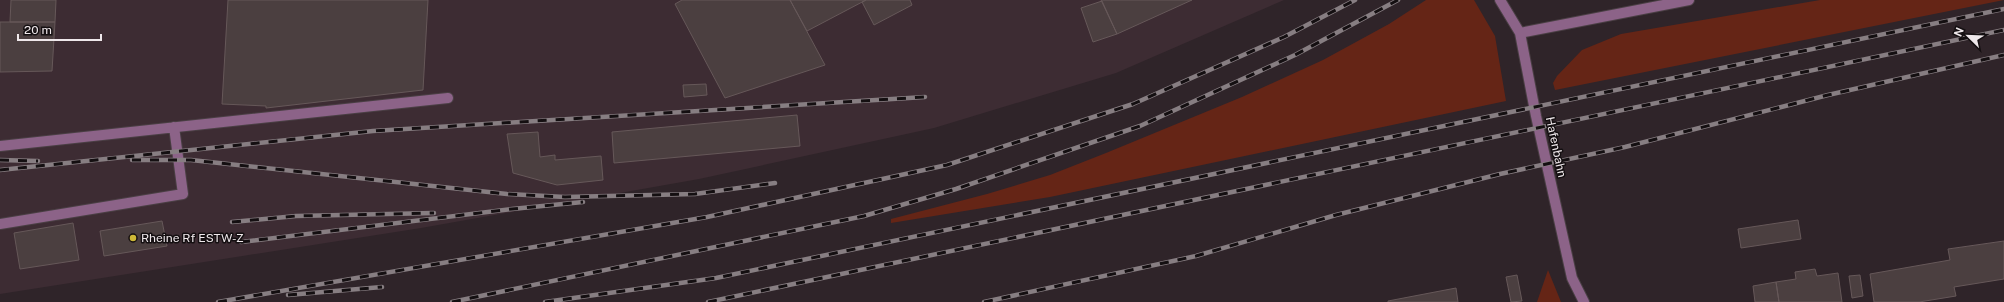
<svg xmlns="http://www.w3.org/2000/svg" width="2004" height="302" font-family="'Public Sans',sans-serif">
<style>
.built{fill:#3d2c33}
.green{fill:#652516}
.building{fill:#4b3f40;stroke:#665859}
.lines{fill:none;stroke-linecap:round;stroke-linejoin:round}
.minor-casing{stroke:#4a3f44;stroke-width:12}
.minor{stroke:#8c6388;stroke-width:10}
.rail-casing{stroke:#877e82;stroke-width:4.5}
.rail{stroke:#140f11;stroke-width:3;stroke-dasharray:9;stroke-linecap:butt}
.poi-dot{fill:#ceb837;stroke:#140f11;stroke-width:1.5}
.labels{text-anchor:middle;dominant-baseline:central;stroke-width:3;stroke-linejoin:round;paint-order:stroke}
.street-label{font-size:12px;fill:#efe8eb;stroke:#140f11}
.poi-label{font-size:12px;fill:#efe8eb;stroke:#140f11;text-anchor:start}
</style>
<rect width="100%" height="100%" fill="#2f2429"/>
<!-- built -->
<path class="built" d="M0,0H1284L1116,73L934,128L699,179L421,228L0,294Z"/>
<!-- green -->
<path class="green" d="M1426,0H1474L1495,36L1506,101L1050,197L891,223V219L987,194L1050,175L1106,153L1242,97L1323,60L1389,24Z
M1820,0H2004L1555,90L1553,83L1557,76L1582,50L1621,34Z
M1548,270L1561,302H1537Z"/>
<!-- building -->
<path class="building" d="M11,0H56L55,22H10Z
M228,0H428L423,90L266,108V106L222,104Z
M682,0H790L825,65L725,98L675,4Z
M790,0H866L807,31Z
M866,0H910L912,5L874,25L862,2Z
M1101,0H1192L1117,34Z
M1102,1L1117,34L1093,42L1081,8Z
M0,22H55L52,71L0,72Z
M706,84L707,95L684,97L683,85Z
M797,115L800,146L614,163L612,132Z
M538,132L540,157L555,155V160L601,156L603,180L557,185L513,173L507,134Z
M1798,220L1801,239L1741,248L1738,229Z
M162,221L167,246L104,256L100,231Z
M73,223L79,260L20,269L14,233Z
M2004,241V279L1954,287L1956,296L1919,302H1874L1870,274L1950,260L1948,249Z
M1815,269L1817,276L1838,273L1842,302H1779L1776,282L1796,279L1795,272Z
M1517,275L1522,301L1511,302L1506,277Z
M1860,275L1863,296L1852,298L1849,276Z
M1776,282L1779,302H1755L1753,286Z
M1456,288L1458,302H1388V301Z"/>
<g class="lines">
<!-- minor casing -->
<g class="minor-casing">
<path id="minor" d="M1500,0L1520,33L1536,116L1572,278L1584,302
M1520,33L1689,0
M0,146L448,98
M0,224L183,194L174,127"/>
</g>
<!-- minor -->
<use href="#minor" class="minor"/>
<!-- rail casing -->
<g class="rail-casing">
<path id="rail" d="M0,160L38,161
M132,160H191L507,194L565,197L695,194L775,183
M0,170L373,131L925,97
M232,222L296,216L434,213
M241,242L512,209L583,202
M288,295L382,287
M218,302L707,217L947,165L1133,104L1284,37L1355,0
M452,302L864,216L956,189L1140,126L1295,55L1398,0
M545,302L716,278L2004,9
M708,302L2004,30
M984,302L1196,256L1336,215L1500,174L1625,147L1828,95L2004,55"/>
</g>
<!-- rail -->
<use href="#rail" class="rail"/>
</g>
<!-- markers -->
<circle class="poi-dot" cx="133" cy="238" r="4"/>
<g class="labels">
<!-- street labels -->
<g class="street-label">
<text transform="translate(1556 147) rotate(78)">Hafenbahn</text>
</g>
<!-- poi labels -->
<g class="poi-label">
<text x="141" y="238">Rheine Rf ESTW-Z</text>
</g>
</g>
<!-- north arrow -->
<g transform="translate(1968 36) rotate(293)" stroke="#140f11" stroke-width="3" paint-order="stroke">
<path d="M0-3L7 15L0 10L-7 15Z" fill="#efe8eb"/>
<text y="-6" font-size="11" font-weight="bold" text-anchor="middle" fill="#efe8eb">N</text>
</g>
<!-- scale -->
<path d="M18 34v6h83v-6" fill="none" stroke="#efe8eb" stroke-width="2"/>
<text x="24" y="34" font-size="12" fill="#efe8eb" stroke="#140f11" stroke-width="3" paint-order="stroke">20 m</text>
</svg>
